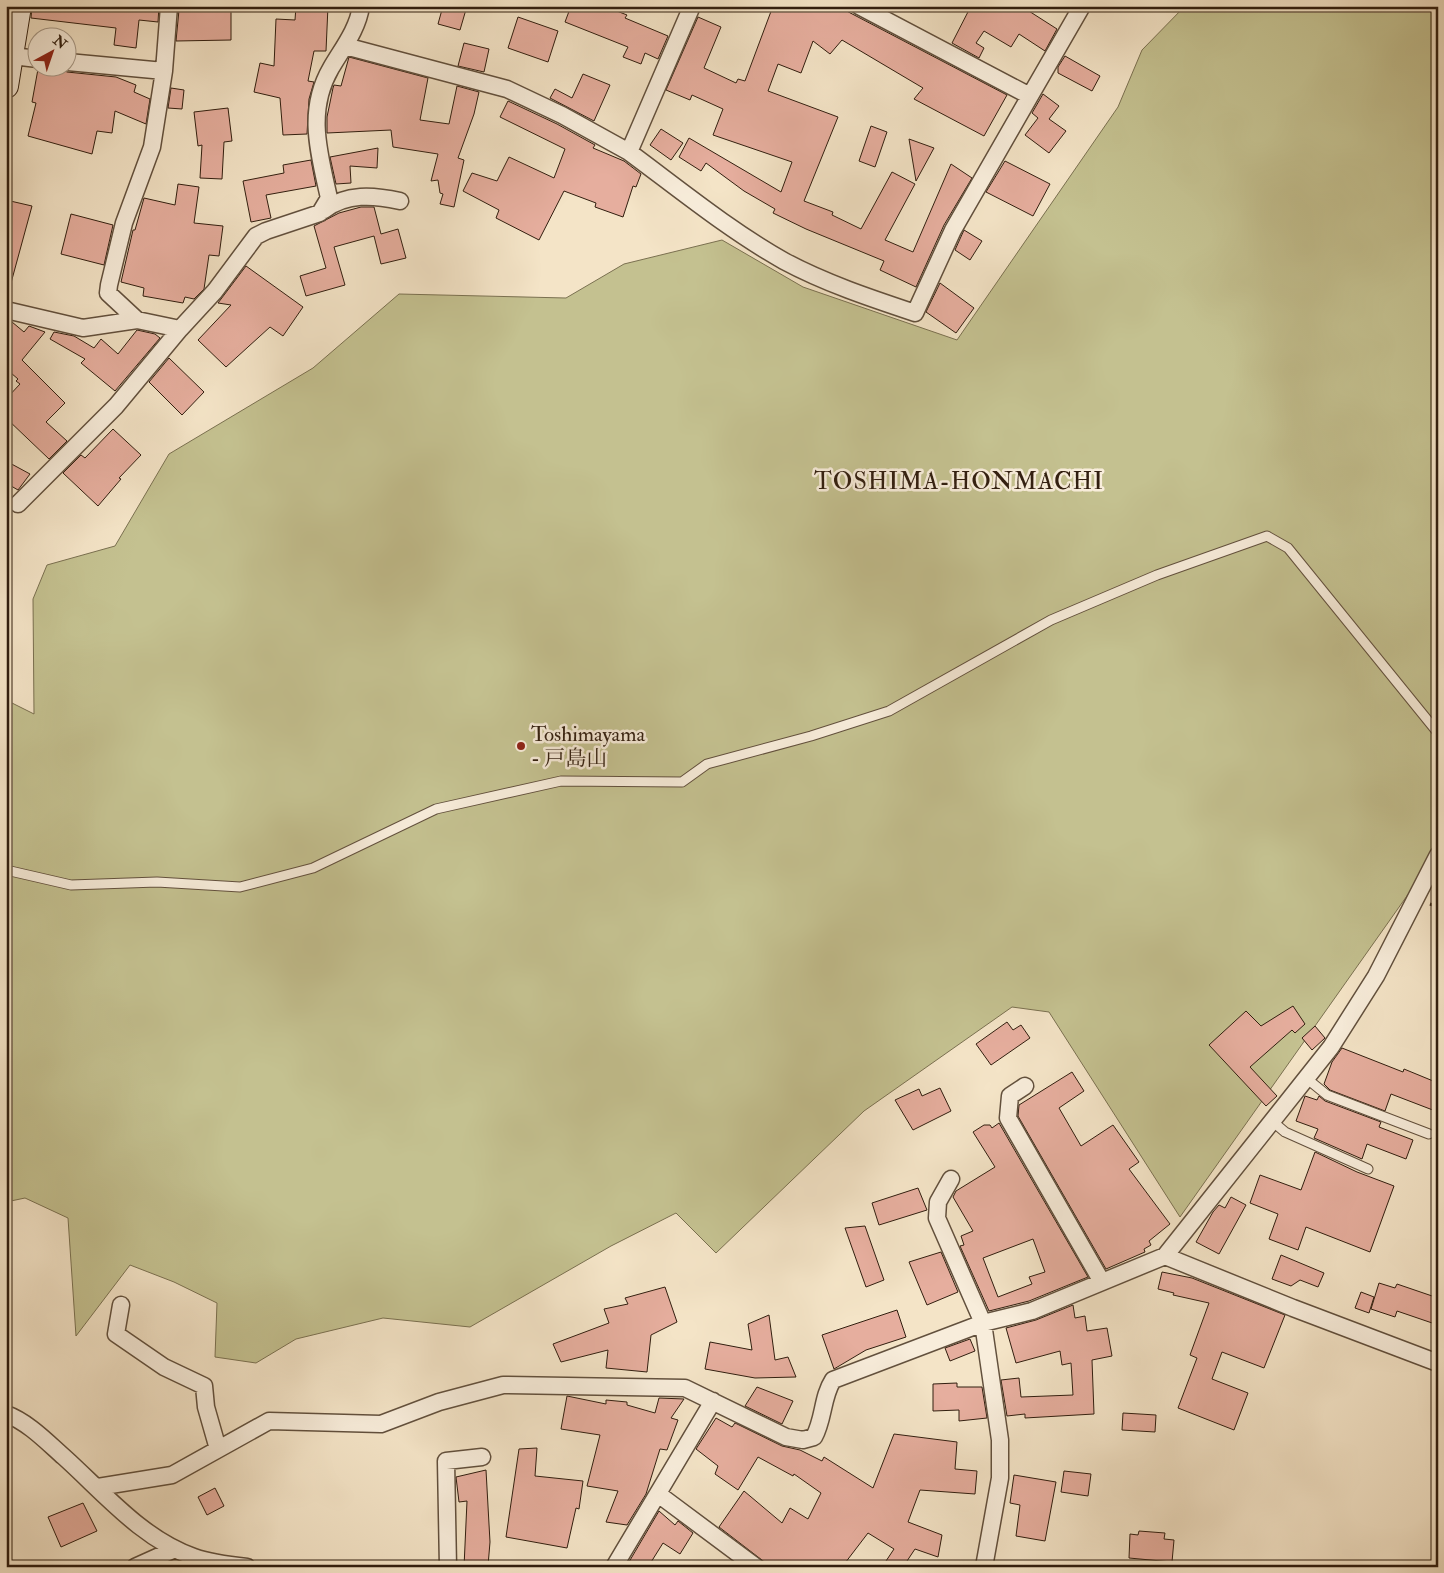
<svg xmlns="http://www.w3.org/2000/svg" width="1444" height="1573" font-family="'IM FELL Double Pica','Noto Serif JP',serif">
<style>
.green{fill:#c4c190;stroke:#7a7050}
.building{fill:#e6ae9e;stroke:#311e0f;fill-rule:evenodd}
.lines{fill:none;stroke-linecap:round;stroke-linejoin:round}
.service-casing{stroke:#62503d;stroke-width:11}
.minor-casing{stroke:#62503d;stroke-width:19}
.secondary-casing{stroke:#311e0f;stroke-width:26}
.path{stroke:#311e0f;stroke-width:3;stroke-dasharray:4 2.5;stroke-linecap:butt}
.service{stroke:#f8eddb;stroke-width:9}
.minor{stroke:#f8eddb;stroke-width:16}
.secondary{stroke:#f8eddb;stroke-width:24}
.poi-dot{fill:#8f2418;stroke:#f8eddb;stroke-width:2}
.labels{text-anchor:middle;dominant-baseline:central;stroke-width:5;stroke-linejoin:round;paint-order:stroke}
.poi-label{font-size:21px;fill:#311e0f;stroke:#f8eddb;text-anchor:start}
.quarter-label{font-size:24px;letter-spacing:1px;fill:#311e0f;stroke:#f8eddb}
</style>
<rect width="100%" height="100%" fill="#f4e4c7"/>
<filter id="stains"><feTurbulence type="fractalNoise" baseFrequency=".004" numOctaves="4"/><feColorMatrix values="0 0 0 0 .2 0 0 0 0 .09 0 0 0 0 .02 0 0 0 .5 -.17"/></filter>
<radialGradient id="worn" r=".72"><stop offset=".6" stop-color="#630" stop-opacity="0"/><stop offset="1" stop-color="#630" stop-opacity=".3"/></radialGradient>
<!-- green -->
<path class="green" d="M1185,6H1438V852L1180,1217L1049,1012L1012,1007L864,1111L716,1253L676,1213L611,1246L470,1327L383,1318L296,1339L256,1363L215,1357L217,1303L174,1282L130,1265L76,1336L68,1218L25,1198L6,1202V700L34,714L33,599L47,565L115,546L169,454L313,368L399,294L566,298L624,264L722,240L803,287L957,340L1118,107L1142,50Z"/>
<!-- building -->
<path class="building" d="M32,6H159L158,22L139,20L136,48L114,45L116,28L31,18Z
M296,6H328L326,51H314L308,81L314,82L309,99L307,134L283,135L280,98L254,92L260,63L274,66L276,19L295,20Z
M443,6H467L460,30L438,24Z
M571,6H604L627,15L625,18L668,36L658,59L645,53L641,64L623,57L628,47L565,22Z
M773,6H837L1007,95L984,136L914,99L923,88L842,40L830,54L813,41L801,73L778,64L768,91L838,117L804,201L833,212L832,215L861,229L892,172L915,184L885,240L913,252L951,164L972,178L944,225L916,287L880,270L884,261L806,229L773,213L775,209L744,191L706,163L701,171L679,157L689,138L781,192L792,162L713,135L723,109L692,95L690,100L666,90L698,17L721,27L704,68L736,83L738,79L745,81Z
M971,6H1021L1057,29L1045,51L1019,34L1011,47L984,31L976,43L984,48L979,58L952,43Z
M179,10H231V40L176,41Z
M518,17L558,31L548,62L508,48Z
M464,43L489,49L484,72L458,66Z
M1065,56L1100,76L1092,91L1058,73V67Z
M349,57L428,78L420,120L449,124L457,86L479,92L474,114L458,158L464,160L454,207L440,204L443,194L440,193L438,180L431,181L438,154L393,147L391,130L327,133V117L333,88L334,85L341,86Z
M43,68H60L67,72L116,77L136,85L134,92L150,99L146,124L115,111L112,133L97,131L92,154L28,136L36,103L32,102L38,69Z
M583,74L610,85L594,121L550,98L555,89L572,98Z
M171,88L184,90L182,109L168,108Z
M1043,94L1059,106L1049,119L1066,131L1049,153L1025,135L1038,118L1032,113Z
M508,101L557,124L595,145L593,148L624,161L641,174L636,187L633,186L623,217L595,207L596,203L564,191L539,240L496,218L499,210L463,191L472,173L497,181L509,157L554,178L565,149L500,117Z
M228,108L232,141L224,142L222,179L200,178L202,145L198,146L194,112Z
M871,126L887,132L875,167L859,161Z
M661,129L683,143L671,160L650,145Z
M909,139L934,148L916,181Z
M378,148L377,168L350,166L351,183L336,184L330,157Z
M311,160L316,186L266,195L271,218L251,222L243,181L284,173L283,165Z
M1005,161L1050,184L1033,216L986,192Z
M178,184L199,187L194,223L223,226L219,256L209,255L204,289L194,299L185,297L183,303L143,296L144,288L121,282L133,230H135L144,198L175,205Z
M6,200L32,206L11,283L6,282Z
M361,207H374L381,234L398,229L406,258L381,264L374,236L334,247L345,285L306,296L300,276L326,268L314,226L339,213Z
M71,214L113,225L104,265L61,254Z
M964,230L982,241L970,260L955,250Z
M246,266L303,307L283,336L270,327L226,367L198,340L231,305L218,303Z
M940,283L974,308L956,333L926,312Z
M6,320L12,322L24,332L29,326L45,332L22,360L65,403L46,422L67,441L49,459L6,418V399L20,384L16,381L18,379L11,373L6,379Z
M137,330L155,334L160,338L115,391L81,363L85,359L50,339L54,332L74,336L94,348L101,339L118,354Z
M169,358L204,392L182,415L149,382Z
M113,429L141,455L119,478L121,479L98,506L63,473L81,455L85,458Z
M6,461L30,474L18,490L6,483Z
M1293,1006L1305,1024L1295,1033L1292,1030L1250,1067L1277,1096L1266,1106L1209,1045L1246,1011L1261,1026Z
M1007,1022L1013,1030L1021,1025L1030,1038L991,1065L976,1044Z
M1315,1026L1325,1038L1312,1050L1302,1038Z
M1342,1048L1403,1072L1404,1069L1438,1083V1112L1391,1094L1385,1111L1330,1090L1324,1084L1332,1062Z
M1072,1072L1084,1091L1059,1108L1081,1146L1113,1125L1139,1162L1129,1169L1170,1224L1149,1241L1151,1245L1144,1249L1145,1252L1106,1269L1018,1116L1019,1105Z
M940,1088L951,1111L913,1130L895,1100L919,1089L922,1096Z
M1305,1096L1317,1100L1319,1096L1325,1101L1381,1122L1379,1127L1413,1140L1406,1159L1367,1144L1362,1159L1314,1138L1318,1129L1296,1121Z
M999,1123L1088,1277L1029,1301L989,1311L960,1246L964,1245L961,1236L973,1231L953,1197L956,1191L995,1167L973,1132L984,1125H990L992,1128ZM1033,1239L1045,1272L1029,1277L1032,1284L998,1297L983,1258Z
M1315,1152L1357,1172L1394,1186L1370,1252L1306,1227L1298,1250L1269,1239L1278,1214L1250,1203L1260,1175L1301,1190Z
M918,1188L927,1210L879,1225L872,1203Z
M1231,1197L1246,1205L1219,1254L1196,1242L1213,1212L1219,1205L1225,1208Z
M865,1226L884,1280L866,1287L845,1228Z
M941,1252L958,1292L927,1305L909,1262Z
M1281,1255L1324,1273L1318,1287L1300,1280L1291,1286L1272,1279Z
M1162,1272L1192,1278L1285,1315L1264,1368L1222,1352L1212,1379L1248,1393L1234,1430L1178,1408L1197,1358L1190,1355L1209,1303L1173,1295L1174,1293L1158,1289Z
M1379,1283L1395,1288L1397,1284L1438,1298V1325L1397,1311L1395,1317L1371,1309Z
M665,1287L677,1322L651,1335L647,1372L606,1368L608,1350L561,1362L553,1344L609,1323L604,1309L628,1304L625,1298Z
M1361,1292L1374,1297L1369,1313L1355,1308Z
M1073,1305L1075,1318L1085,1316L1087,1331L1107,1328L1112,1356L1092,1360L1094,1414L1025,1418V1414L1007,1416L1001,1380L1019,1378L1021,1397L1073,1395L1071,1363L1062,1365L1060,1351L1016,1363L1006,1328L1036,1320Z
M897,1310L906,1337L866,1350L834,1369L822,1335Z
M769,1315L775,1360L788,1357L796,1377L755,1378L705,1369L710,1342L752,1350L748,1324Z
M970,1339L975,1351L950,1361L945,1348Z
M957,1383V1387H982L987,1418L959,1421V1410L933,1411V1384Z
M757,1387L793,1401L782,1424L745,1406Z
M567,1396L606,1404V1400L627,1402V1405L655,1413L659,1398L684,1399L671,1418L678,1420L667,1450L660,1449L646,1494L627,1525L606,1522L618,1491L587,1486L600,1435L561,1429Z
M1123,1413L1156,1415L1155,1432L1122,1430Z
M716,1418L732,1427L735,1423L782,1446L800,1450L822,1461L824,1457L873,1488L894,1434L957,1442L955,1469L977,1471L975,1494L920,1490L908,1522L942,1535L938,1557L915,1549L903,1567H882L894,1549L868,1533L842,1567H771L719,1527L744,1491L782,1523L790,1508L808,1519L821,1493L794,1474L793,1476L758,1457L738,1490L715,1474L718,1466L696,1449Z
M537,1448L535,1476L583,1481L579,1509L576,1508L567,1548L506,1537L519,1449Z
M486,1470L490,1542L488,1566L464,1567L467,1501L459,1502L456,1477Z
M1064,1471L1091,1474L1088,1496L1061,1492Z
M1014,1475L1056,1482L1045,1541L1016,1536L1020,1505L1010,1503Z
M215,1488L224,1506L207,1515L198,1497Z
M83,1503L97,1531L61,1547L48,1517Z
M659,1511L675,1525L678,1521L693,1533L680,1554L663,1543L648,1567H626Z
M1139,1531L1165,1533L1164,1539L1174,1540L1172,1562L1129,1558L1130,1534L1138,1535Z"/>
<g class="lines">
<!-- service casing -->
<g class="service-casing">
<path id="service" d="M6,870L71,885L157,882L240,887L313,868L436,809L561,781L682,782L707,764L811,736L889,711L1051,620L1157,575L1267,536L1288,548L1438,733
M1306,1078L1327,1095L1429,1134
M1272,1121L1285,1132L1368,1169"/>
</g>
<!-- minor casing -->
<g class="minor-casing">
<path id="minor" d="M859,6L1030,96L1082,6
M345,46L507,89L562,115L629,152L692,6
M12,56L38,59
M68,62L164,71
M629,152C679,189 729,230 784,261C825,283 870,298 915,313L953,230L1030,96
M324,210C347,193 373,195 400,201
M6,310L83,328L137,320L180,329L215,291L256,236L266,231L320,213L329,198C319,153 306,111 331,68C342,49 358,29 361,6
M137,320L108,293L109,285L124,223L152,147L164,71L169,6
M18,504L116,406L180,329
M1025,1086L1010,1096L1008,1118L1102,1282
M951,1179L938,1202L937,1218L983,1323L1000,1440V1478L984,1567
M1165,1256L1293,1308L1438,1363
M121,1305L116,1334L164,1367L204,1386L206,1407L218,1449
M6,1414C28,1422 47,1442 64,1457C104,1493 142,1539 194,1557C211,1563 229,1565 247,1567
M98,1487L172,1475L269,1421L381,1424L439,1402L503,1385L685,1388L786,1437L803,1440L814,1437C824,1419 822,1397 833,1380L983,1323L1032,1311L1165,1256L1331,1047L1376,976L1438,855
M658,1494L756,1567
M135,1567L175,1549
M448,1567L446,1461L482,1457
M614,1567L713,1401"/>
</g>
<!-- secondary casing -->
<g class="secondary-casing">
<path id="secondary" d="M6,86L19,6"/>
</g>
<!-- path -->
<path class="path" d="M1430,904L1438,907"/>
<!-- service -->
<use href="#service" class="service"/>
<!-- minor -->
<use href="#minor" class="minor"/>
<!-- secondary -->
<use href="#secondary" class="secondary"/>
</g>
<!-- markers -->
<circle class="poi-dot" cx="521" cy="746" r="5"/>
<g class="labels">
<!-- poi labels -->
<g class="poi-label">
<text x="531" y="734">Toshimayama<tspan x="531" dy="24">- 戸島山</tspan></text>
</g>
<!-- quarter labels -->
<g class="quarter-label">
<text x="959" y="481">TOSHIMA-HONMACHI</text>
</g>
</g>
<!-- margin -->
<rect width="1444" height="1573" fill="none" stroke="#f4e4c7" stroke-width="25"/>
<rect x="8" y="8" width="1429" height="1558" fill="none" stroke="#311e0f" stroke-width="2.5"/>
<rect x="12" y="12" width="1419" height="1548" fill="none" stroke="#311e0f"/>
<!-- north arrow -->
<g transform="translate(52 52) rotate(40)"><circle r="24" fill="#f8eddb" stroke="#a89a89"/>
<path d="M0-4L9 19L0 12L-9 19Z" fill="#8f2418"/>
<text y="-8" font-size="14" font-weight="bold" text-anchor="middle" fill="#311e0f">N</text>
</g>
<rect width="100%" height="100%" filter="url(#stains)"/>
<rect width="100%" height="100%" fill="url(#worn)"/>
</svg>
